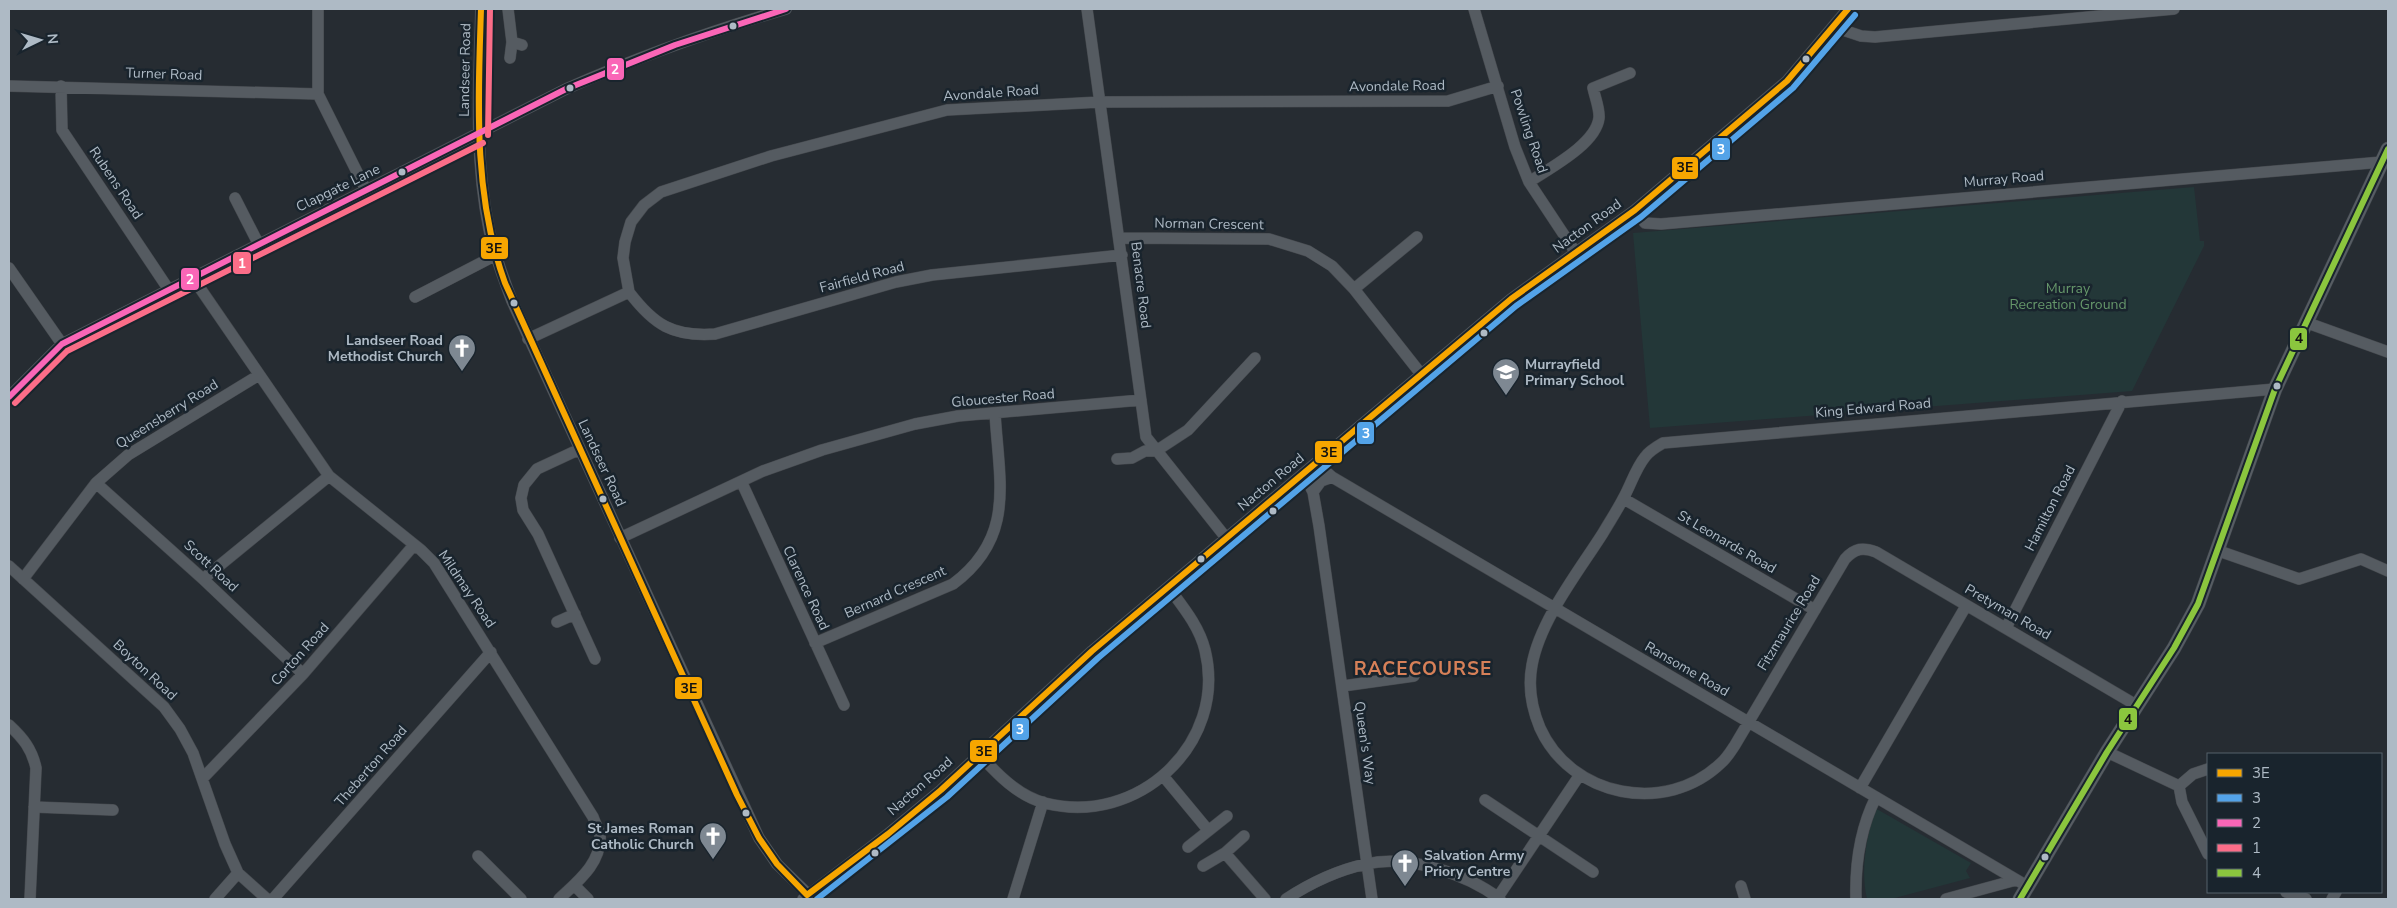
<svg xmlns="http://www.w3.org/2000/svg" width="2397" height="908" font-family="'Nunito Sans',sans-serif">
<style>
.green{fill:#233738}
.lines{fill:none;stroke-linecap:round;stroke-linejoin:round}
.minor-casing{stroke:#44484d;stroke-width:12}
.major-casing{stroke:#43494f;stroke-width:15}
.minor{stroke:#555b61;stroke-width:11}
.major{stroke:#575d63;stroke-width:14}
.bus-1-casing{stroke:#19242d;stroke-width:10}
.bus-2-casing{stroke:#19242d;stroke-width:10}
.bus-3-casing{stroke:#19242d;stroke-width:10}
.bus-4-casing{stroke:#19242d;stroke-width:10}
.bus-5-casing{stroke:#19242d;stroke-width:10}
.bus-1{stroke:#f7a600;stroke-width:6}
.bus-2{stroke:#53a3e8;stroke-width:6}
.bus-3{stroke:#fa66b7;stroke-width:6}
.bus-4{stroke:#fb6d88;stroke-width:6}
.bus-5{stroke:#8bc63e;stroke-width:6}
.bus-dot{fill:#aebac5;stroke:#19242d;stroke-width:2}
.labels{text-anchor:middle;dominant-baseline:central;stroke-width:5;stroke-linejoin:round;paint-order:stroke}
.street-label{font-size:14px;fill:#aebac5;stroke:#19242d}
.park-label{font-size:14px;fill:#65966a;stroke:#19242d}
.poi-label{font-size:14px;font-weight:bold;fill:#aebac5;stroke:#19242d;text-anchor:end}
.district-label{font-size:19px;font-weight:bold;letter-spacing:1px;fill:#d68058;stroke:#19242d}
.line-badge{stroke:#19242d;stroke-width:2}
.badge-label{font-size:14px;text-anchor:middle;font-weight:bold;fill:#fff}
.pale-badge-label{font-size:14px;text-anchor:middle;font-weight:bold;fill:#111}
</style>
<rect width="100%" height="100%" fill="#262c32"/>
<!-- green -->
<path class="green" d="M2194,187L2200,241H2204V246L2132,391L1650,428L1633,233Z
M1875,808L1971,863L1966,871L1970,878L1891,899H1867C1860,869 1867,837 1875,808Z"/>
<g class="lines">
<!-- minor casing -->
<g class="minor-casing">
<path id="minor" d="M318,9V94L366,190
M481,9C479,82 474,156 489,229C494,254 503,277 512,301L759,838L777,864L812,898
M508,9L512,42L522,45
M1087,9L1146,437L1227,539
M1474,9L1515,147L1529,182L1576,253
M1834,27L1861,36L1875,37L2174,9
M510,58L512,42
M9,86L318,94
M61,86L62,130L169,290
M1529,182C1550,168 1596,144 1599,118C1600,110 1595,97 1593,88L1630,73
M235,198L259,245
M1635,210L1645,223L1661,224L2382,162
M1120,238L1269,239L1308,251L1332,266L1354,289L1421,374
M9,268L62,344
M193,278L329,476L421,550L434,563L593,817C595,823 599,830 600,835C602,863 577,882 559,899
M1354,289L1417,237
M629,292C654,325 673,337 715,334L896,282L932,275L1122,255
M415,297L496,255
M2305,322L2388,352
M528,339L629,292L623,258L625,242L631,222L644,205L661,192L771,156L947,110L1100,102L1448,101L1498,86
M9,397L62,344L566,89C638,57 711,31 786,9
M580,449L537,469L524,485L521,498L523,510L538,534L595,659
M1117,459L1132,458L1145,451H1156L1188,430L1255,358
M1316,463L1332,477L2027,886
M1304,474L1313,492L1319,526L1372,899
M96,483L203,579L303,674
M742,483L844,705
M1313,492L1321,481L1332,477
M1624,499L1815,610
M620,538L763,471L822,450L915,424L958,416L1141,400
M2219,551L2299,579L2361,559L2388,571
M9,566L164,707L180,729L193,753L225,844L238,873L267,899
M23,579L96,483L128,455L259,375
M203,579L329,476
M557,622L575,614
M2006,628L2122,401
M815,643L953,584C1016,537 999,482 995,413
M1343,686L1414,676
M2136,705L1876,552C1863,547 1855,548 1845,559L1735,745C1731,751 1727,758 1721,763C1666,816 1571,797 1540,728C1532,709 1528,686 1532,665C1540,620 1579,571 1603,533C1610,521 1618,509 1624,497C1631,484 1636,468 1645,457C1649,451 1656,447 1663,443L2275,389
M9,725C23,738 32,749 36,768L30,899
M2107,752L2179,786
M979,754C997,774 1018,796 1045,803C1137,827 1228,744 1205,650C1199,626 1183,607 1169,588
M1164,777L1208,830
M203,778L303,674L414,545
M2179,786L2182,802L2208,854
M2179,786L2193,774L2208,769
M1860,788L1966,606
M1485,800L1593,872
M34,807L113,810
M1188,847L1227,816
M1225,853L1244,836
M478,856L521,899
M1203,866L1225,853L1265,899
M574,885L588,899
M1741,886L1745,899
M2286,892L2306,899
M1498,897L1579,776
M215,899L238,873
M273,899L491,652
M803,899L888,834L941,790L1092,651L1511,299L1635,210L1787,81L1848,9
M1013,899L1043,802
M1286,899C1309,884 1338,870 1366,864C1408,854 1467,874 1500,899
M1856,899C1855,863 1860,829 1876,797
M1946,899L2016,880
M2332,899L2336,892"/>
</g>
<!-- major casing -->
<g class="major-casing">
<path id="major" d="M2020,899L2107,752L2174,648L2198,604L2275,389L2388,149"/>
</g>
<!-- minor -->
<use href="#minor" class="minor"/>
<!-- major -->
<use href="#major" class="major"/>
<!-- bus-1 casing -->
<g class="bus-1-casing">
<path id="bus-1" d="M481,9C478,102 473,195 505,283L737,795L759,838L777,864L807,895
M807,895L888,834L941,790L1092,651L1511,299L1635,210L1787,81L1848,9"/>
</g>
<!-- bus-2 casing -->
<g class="bus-2-casing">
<path id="bus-2" d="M817,899L947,797L1098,658L1516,306L1641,217L1793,88L1855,15"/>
</g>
<!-- bus-3 casing -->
<g class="bus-3-casing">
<path id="bus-3" d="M9,397L62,344L566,89L675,45L786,9"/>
</g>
<!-- bus-4 casing -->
<g class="bus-4-casing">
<path id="bus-4" d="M488,135L490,9
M15,403L67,351L483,143"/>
</g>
<!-- bus-5 casing -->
<g class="bus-5-casing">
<path id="bus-5" d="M2020,899L2107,752L2174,648L2198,604L2275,389L2388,149"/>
</g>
<!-- bus-1 -->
<use href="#bus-1" class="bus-1"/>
<!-- bus-2 -->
<use href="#bus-2" class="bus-2"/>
<!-- bus-3 -->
<use href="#bus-3" class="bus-3"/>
<!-- bus-4 -->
<use href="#bus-4" class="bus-4"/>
<!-- bus-5 -->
<use href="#bus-5" class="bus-5"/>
</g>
<!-- icons -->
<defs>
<g id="church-pin" transform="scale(1.4375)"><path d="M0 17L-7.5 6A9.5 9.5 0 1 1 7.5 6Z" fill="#7e8892" stroke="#19242d"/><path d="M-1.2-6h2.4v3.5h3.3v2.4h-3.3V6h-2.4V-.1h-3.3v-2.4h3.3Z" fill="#fff"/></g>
<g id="school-pin" transform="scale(1.4375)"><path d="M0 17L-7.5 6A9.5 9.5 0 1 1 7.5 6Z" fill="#7e8892" stroke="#19242d"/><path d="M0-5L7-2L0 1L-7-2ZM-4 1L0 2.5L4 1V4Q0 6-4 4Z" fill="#fff"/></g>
</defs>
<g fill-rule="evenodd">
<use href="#church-pin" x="462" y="348"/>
<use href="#school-pin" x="1506" y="372"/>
<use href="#church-pin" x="713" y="836"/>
<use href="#church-pin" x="1405" y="863"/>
</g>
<!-- markers -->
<g class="bus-dot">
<circle cx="733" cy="26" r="4.5"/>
<circle cx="1806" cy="59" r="4.5"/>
<circle cx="570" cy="88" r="4.5"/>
<circle cx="402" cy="172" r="4.5"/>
<circle cx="514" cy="303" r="4.5"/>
<circle cx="1484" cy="333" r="4.5"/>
<circle cx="2277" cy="386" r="4.5"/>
<circle cx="603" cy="499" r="4.5"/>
<circle cx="1273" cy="511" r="4.5"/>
<circle cx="1201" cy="559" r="4.5"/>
<circle cx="746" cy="813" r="4.5"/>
<circle cx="875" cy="853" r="4.5"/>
<circle cx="2045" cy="857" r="4.5"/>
</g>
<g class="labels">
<!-- street labels -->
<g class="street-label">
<text transform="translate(465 70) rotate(-89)">Landseer Road</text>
<text transform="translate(164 74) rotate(2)">Turner Road</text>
<text transform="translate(1397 86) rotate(-1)">Avondale Road</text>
<text transform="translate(991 93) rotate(-4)">Avondale Road</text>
<text transform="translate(1529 131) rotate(71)">Powling Road</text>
<text transform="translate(2004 179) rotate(-5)">Murray Road</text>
<text transform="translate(116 183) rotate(56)">Rubens Road</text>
<text transform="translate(338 188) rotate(-26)">Clapgate Lane</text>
<text transform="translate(1209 224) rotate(1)">Norman Crescent</text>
<text transform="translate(1587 226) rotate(-36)">Nacton Road</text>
<text transform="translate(862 277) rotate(-15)">Fairfield Road</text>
<text transform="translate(1141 285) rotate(83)">Benacre Road</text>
<text transform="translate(1003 398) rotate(-5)">Gloucester Road</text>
<text transform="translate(1873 408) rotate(-5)">King Edward Road</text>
<text transform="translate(167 414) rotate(-32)">Queensberry Road</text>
<text transform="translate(602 463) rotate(65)">Landseer Road</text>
<text transform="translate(1271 482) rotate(-40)">Nacton Road</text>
<text transform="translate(2050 508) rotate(-63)">Hamilton Road</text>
<text transform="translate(1727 542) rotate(30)">St Leonards Road</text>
<text transform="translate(211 566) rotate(43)">Scott Road</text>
<text transform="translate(806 588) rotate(65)">Clarence Road</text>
<text transform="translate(467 589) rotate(56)">Mildmay Road</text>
<text transform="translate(895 592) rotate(-24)">Bernard Crescent</text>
<text transform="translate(2008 612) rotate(30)">Pretyman Road</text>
<text transform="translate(1789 623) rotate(-59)">Fitzmaurice Road</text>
<text transform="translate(300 654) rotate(-48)">Corton Road</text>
<text transform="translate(1687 669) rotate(30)">Ransome Road</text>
<text transform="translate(145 670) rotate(43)">Boyton Road</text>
<text transform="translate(1365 743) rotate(82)">Queen's Way</text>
<text transform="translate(371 766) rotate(-49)">Theberton Road</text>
<text transform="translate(920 786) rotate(-41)">Nacton Road</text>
</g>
<!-- park labels -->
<g class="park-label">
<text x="2068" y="288">Murray<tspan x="2068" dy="16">Recreation Ground</tspan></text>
</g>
<!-- poi labels -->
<g class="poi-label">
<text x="443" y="340">Landseer Road<tspan x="443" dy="16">Methodist Church</tspan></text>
<text x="1525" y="364" text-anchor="start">Murrayfield<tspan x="1525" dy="16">Primary School</tspan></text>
<text x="694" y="828">St James Roman<tspan x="694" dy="16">Catholic Church</tspan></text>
<text x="1424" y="855" text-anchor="start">Salvation Army<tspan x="1424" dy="16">Priory Centre</tspan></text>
</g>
<!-- district labels -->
<g class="district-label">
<text x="1423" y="669">RACECOURSE</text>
</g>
</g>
<g class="line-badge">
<rect x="606" y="57" width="19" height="24" rx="5" fill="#fa66b7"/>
<rect x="1711" y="137" width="20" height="24" rx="5" fill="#53a3e8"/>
<rect x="1671" y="156" width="28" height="24" rx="5" fill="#f7a600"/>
<rect x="480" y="236" width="29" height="24" rx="5" fill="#f7a600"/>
<rect x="232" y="251" width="20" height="24" rx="5" fill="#fb6d88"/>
<rect x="180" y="267" width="20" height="24" rx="5" fill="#fa66b7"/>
<rect x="2289" y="327" width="19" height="24" rx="5" fill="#8bc63e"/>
<rect x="1356" y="421" width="19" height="24" rx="5" fill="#53a3e8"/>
<rect x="1314" y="440" width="29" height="24" rx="5" fill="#f7a600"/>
<rect x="674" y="676" width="29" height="24" rx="5" fill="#f7a600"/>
<rect x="2118" y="707" width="20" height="24" rx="5" fill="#8bc63e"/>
<rect x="1011" y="717" width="19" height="24" rx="5" fill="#53a3e8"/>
<rect x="969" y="739" width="29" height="24" rx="5" fill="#f7a600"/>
</g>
<g class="badge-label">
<text x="615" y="74">2</text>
<text x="1721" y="154">3</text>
<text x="242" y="268">1</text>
<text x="190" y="284">2</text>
<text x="1366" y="438">3</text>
<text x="1020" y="734">3</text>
</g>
<g class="pale-badge-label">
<text x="1685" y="172">3E</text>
<text x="494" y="253">3E</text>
<text x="2299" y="343">4</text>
<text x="1329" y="457">3E</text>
<text x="689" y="693">3E</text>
<text x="2128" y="724">4</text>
<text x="984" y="756">3E</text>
</g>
<!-- border -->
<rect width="2397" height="908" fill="none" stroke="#aebac5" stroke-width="20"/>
<!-- legend -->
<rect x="2207" y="753" width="175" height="140" fill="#19242d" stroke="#55606a"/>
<rect x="2217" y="769" width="25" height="8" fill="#f7a600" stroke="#55606a"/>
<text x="2252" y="778" font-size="15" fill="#aebac5">3E</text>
<rect x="2217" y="794" width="25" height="8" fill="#53a3e8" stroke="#55606a"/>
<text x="2252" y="803" font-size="15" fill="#aebac5">3</text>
<rect x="2217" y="819" width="25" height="8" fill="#fa66b7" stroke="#55606a"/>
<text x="2252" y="828" font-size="15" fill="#aebac5">2</text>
<rect x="2217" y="844" width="25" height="8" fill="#fb6d88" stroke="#55606a"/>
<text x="2252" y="853" font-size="15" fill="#aebac5">1</text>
<rect x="2217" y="869" width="25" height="8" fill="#8bc63e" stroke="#55606a"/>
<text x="2252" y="878" font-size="15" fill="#aebac5">4</text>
<!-- north arrow -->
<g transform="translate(40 40) rotate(85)" stroke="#19242d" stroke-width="4" paint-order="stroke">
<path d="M0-4L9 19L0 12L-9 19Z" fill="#aebac5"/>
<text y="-8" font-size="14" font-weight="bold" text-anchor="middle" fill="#aebac5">N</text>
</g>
</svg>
